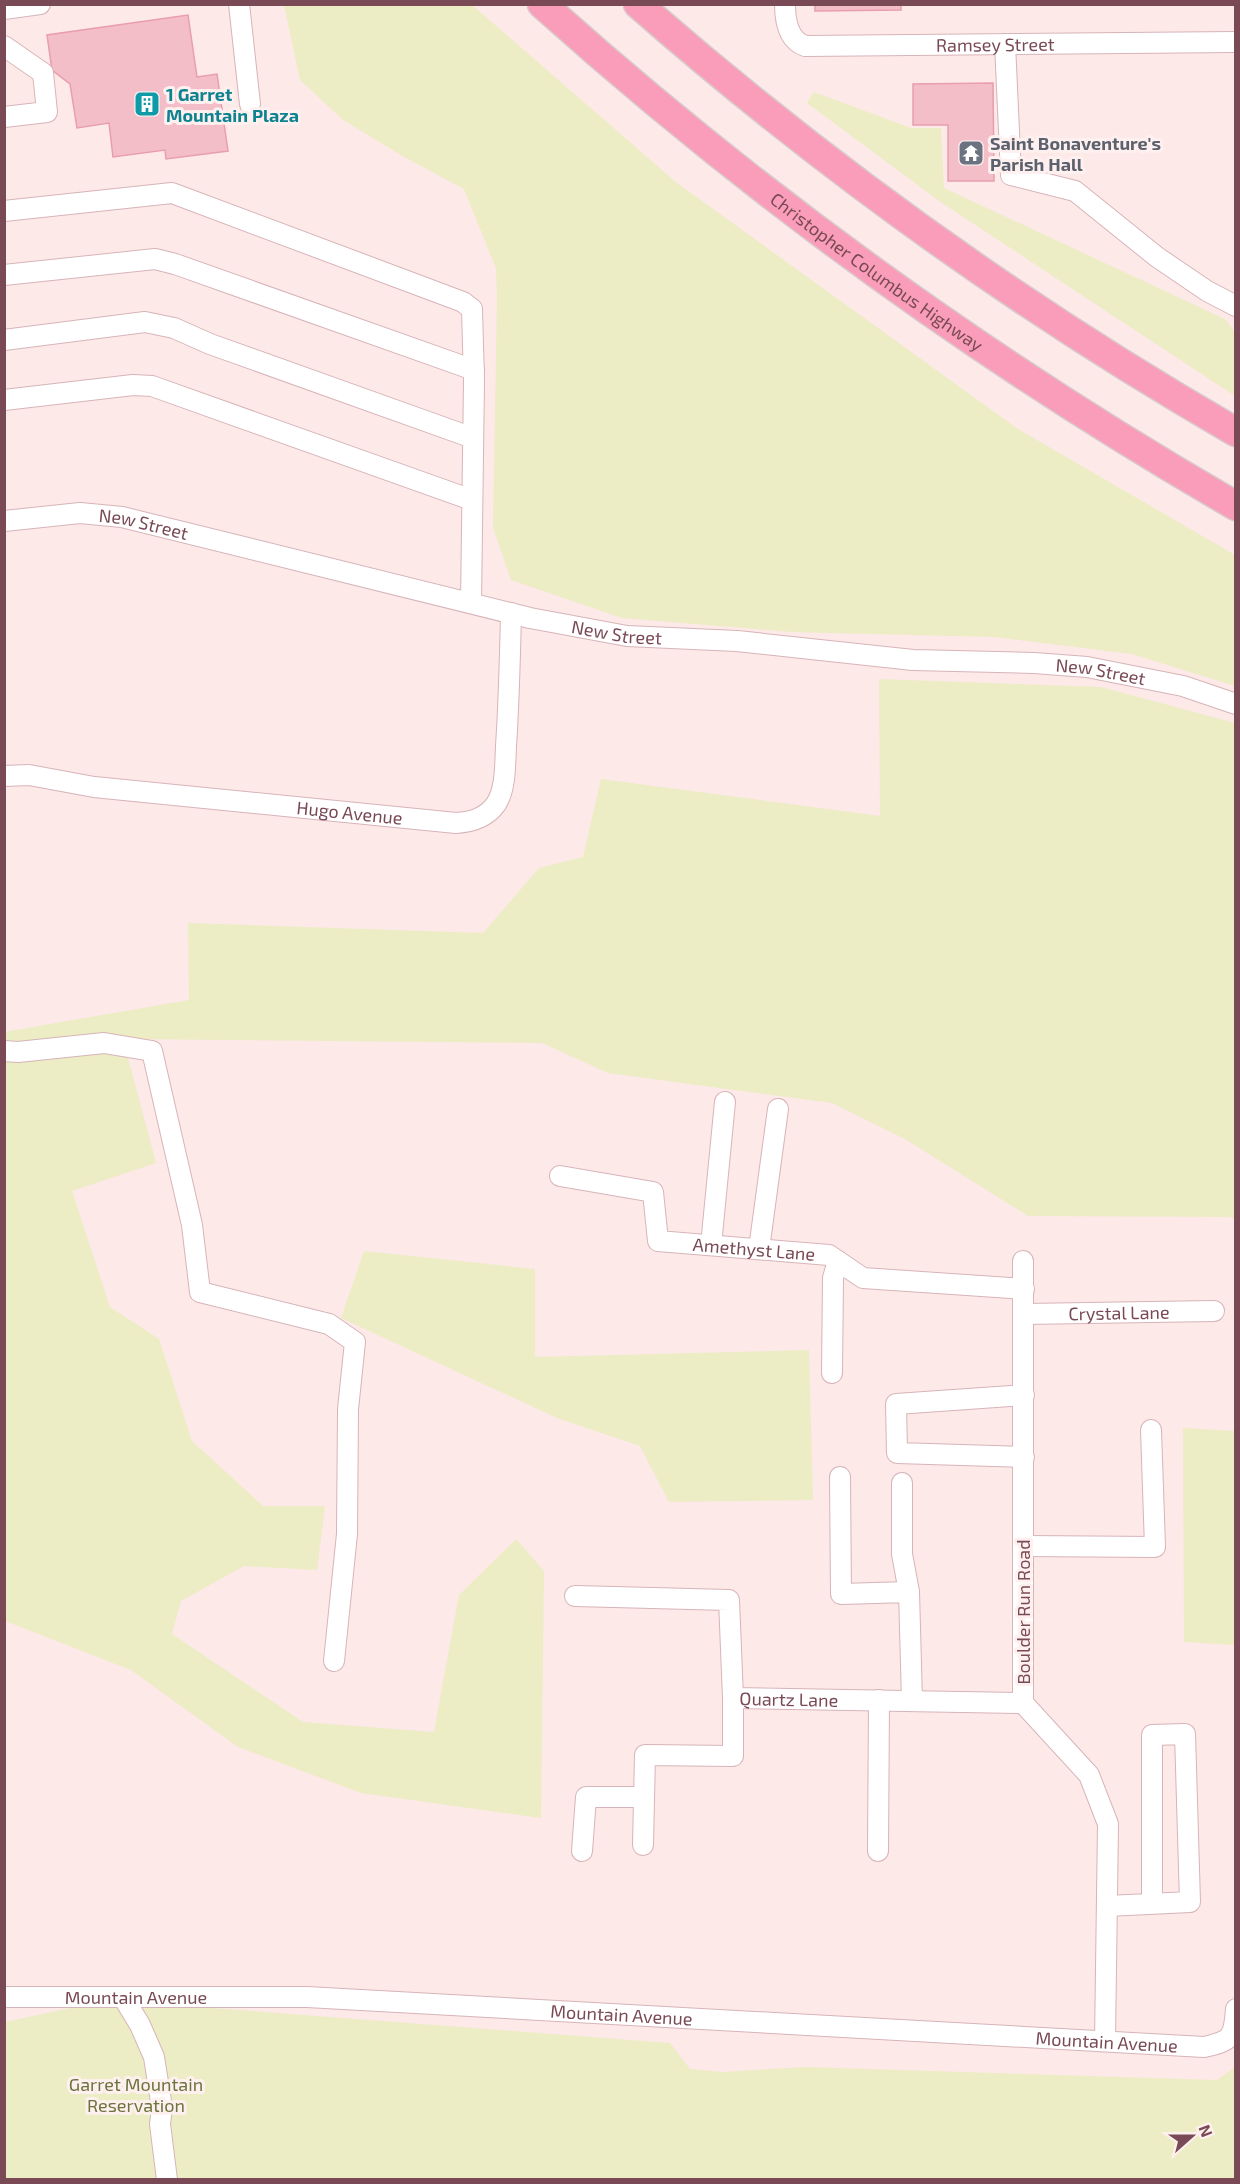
<svg xmlns="http://www.w3.org/2000/svg" width="1240" height="2184" font-family="'Exo 2',sans-serif">
<style>
.green{fill:#ececc5}
.building{fill:#f4bec8;stroke:#e89eac;stroke-width:1.5}
.lines{fill:none;stroke-linecap:round;stroke-linejoin:round}
.minor-casing{stroke:#d7b4b9;stroke-width:22}
.highway-casing{stroke:#d7c9cc;stroke-width:31}
.minor{stroke:#fff;stroke-width:20}
.highway{stroke:#fa9dba;stroke-width:28}
.labels{text-anchor:middle;dominant-baseline:central;stroke-width:6;stroke-linejoin:round;paint-order:stroke}
.street-label{font-size:18px;fill:#794a55;stroke:#fff0f0}
.culture-label{font-size:18px;font-weight:bold;fill:#0d838f;stroke:#fff0f0;text-anchor:start}
.worship-label{font-size:18px;font-weight:bold;fill:#5b616d;stroke:#fff0f0;text-anchor:start}
.park-label{font-size:18px;fill:#6c733c;stroke:#fff0f0}
</style>
<rect width="100%" height="100%" fill="#fde9e8"/>
<!-- green -->
<path class="green" d="M284,5H472L677,183L1018,429L1235,555V686L1132,654L994,637L792,632L622,618L511,580L493,528L497,297L496,268L464,189L406,158L343,120L300,80Z
M814,92L911,128H941L944,188L1225,319L1235,332V396L942,203L807,103Z
M879,679L1101,687L1235,723V1219L1230,1217L1028,1216L905,1139L832,1103L608,1073L542,1043L123,1039L156,1163L72,1191L110,1307L159,1339L192,1441L263,1506H325L317,1570L244,1566L181,1601L172,1634L303,1722L434,1732L459,1595L516,1539L544,1571L541,1818L361,1793L238,1747L131,1670L5,1621L4,1032L189,1000L188,923L483,933L539,868L583,857L601,779L880,816Z
M364,1251L535,1269V1357L809,1350L813,1500L669,1502L640,1446L557,1418L341,1318Z
M1183,1428L1235,1431V1645L1184,1642Z
M199,2007L670,2043L690,2069L722,2072L805,2067L1217,2080L1235,2067V2179L5,2180V2022L70,2008Z"/>
<!-- building -->
<path class="building" d="M815,4H901V10L815,11Z
M188,15L197,77L217,74L228,151L166,159L165,150L113,157L109,123L77,128L70,84L52,70L47,35Z
M993,83L994,181H948V125H913V84Z"/>
<g class="lines">
<!-- minor casing -->
<g class="minor-casing">
<g id="minor">
<path d="M239,4L250,104"/>
<path id="s1" d="M785,4C785,21 788,40 805,46L1236,42"/>
<path d="M4,9L40,4"/>
<path d="M1005,44L1011,175L1075,191L1157,257L1207,291L1236,306"/>
<path d="M4,46L43,73L47,112L4,117"/>
<path d="M4,211L172,193L463,302L472,309L474,381L471,603"/>
<path d="M4,275L155,259L175,264L474,370"/>
<path d="M4,340L145,322L174,328L210,344L473,438"/>
<path d="M4,400L133,385L152,386L472,500"/>
<path id="s2" d="M4,521L80,513L122,517L530,618L627,636L737,641L913,660L1034,663L1087,667L1183,686L1236,704"/>
<path id="s3" d="M4,776L29,775L94,787L456,823C472,822 486,818 496,804C506,789 505,764 506,746C509,702 510,657 511,613"/>
<path d="M4,1051L18,1052L104,1043L152,1051L192,1225L200,1292L329,1324L355,1342L348,1409L347,1534L334,1661"/>
<path id="s4" d="M560,1176L653,1192L658,1241L829,1255L863,1278L1024,1289"/>
<path d="M711,1245L725,1102"/>
<path d="M759,1249L778,1109"/>
<path d="M1023,1261V1703L1089,1775L1108,1824L1105,2041"/>
<path id="s5" d="M1025,1314L1214,1311"/>
<path d="M832,1373L833,1278L838,1261"/>
<path d="M1024,1457L897,1453L896,1404L1024,1395"/>
<path d="M840,1477L841,1594L909,1592L912,1701"/>
<path d="M902,1483V1554L909,1592"/>
<path d="M1024,1546L1155,1547L1151,1430"/>
<path id="s6" d="M575,1596L729,1600L733,1698L1023,1703"/>
<path d="M643,1845L645,1755L733,1756V1698"/>
<path d="M582,1851L586,1797H644"/>
<path d="M878,1851L879,1700"/>
<path d="M1107,1906L1190,1902L1185,1734L1152,1735V1904"/>
<path id="s7" d="M4,1997H307L1204,2047C1232,2041 1234,2037 1236,2009"/>
<path d="M123,1997L140,2025L154,2057L162,2108L160,2124L167,2180"/>
</g>
</g>
<!-- highway casing -->
<g class="highway-casing">
<g id="highway">
<path id="s8" d="M542,4C755,195 988,363 1236,506"/>
<path d="M638,4C822,165 1024,310 1236,432"/>
</g>
</g>
<!-- minor -->
<use href="#minor" class="minor"/>
<!-- highway -->
<use href="#highway" class="highway"/>
</g>
<!-- icons -->
<defs>
<g id="building-square" transform="scale(1.35)"><rect x="-9" y="-9" width="18" height="18" rx="4" fill="#0f9aa8" stroke="#fff0f0"/><path d="M-4-6H4V6H1V3H-1V6H-4ZM-2.5-4.3h1.7v1.8h-1.7ZM.8-4.3h1.7v1.8H.8ZM-2.5-1h1.7V.8h-1.7ZM.8-1h1.7V.8H.8Z" fill="#fff"/></g>
<g id="temple-square" transform="scale(1.35)"><rect x="-9" y="-9" width="18" height="18" rx="4" fill="#6b7280" stroke="#fff0f0"/><path d="M0-6L5-2H3V0L6.5 2.5H4V6H1.5V3h-3V6H-4V2.5H-6.5L-3 0V-2H-5Z" fill="#fff"/></g>
</defs>
<g fill-rule="evenodd">
<use href="#building-square" x="147" y="104"/>
<use href="#temple-square" x="971" y="153"/>
</g>
<g class="labels">
<!-- street labels -->
<g class="street-label">
<text stroke="none"><textPath href="#s1" startOffset="240">Ramsey Street</textPath></text>
<text stroke="none"><textPath href="#s8" startOffset="429">Christopher Columbus Highway</textPath></text>
<text stroke="none"><textPath href="#s2" startOffset="141">New Street</textPath></text>
<text stroke="none"><textPath href="#s2" startOffset="627">New Street</textPath></text>
<text stroke="none"><textPath href="#s2" startOffset="1113">New Street</textPath></text>
<text stroke="none"><textPath href="#s3" startOffset="348">Hugo Avenue</textPath></text>
<text stroke="none"><textPath href="#s4" startOffset="240">Amethyst Lane</textPath></text>
<text stroke="none"><textPath href="#s5" startOffset="94">Crystal Lane</textPath></text>
<text transform="translate(1023 1612) rotate(-90)">Boulder Run Road</text>
<text stroke="none"><textPath href="#s6" startOffset="308">Quartz Lane</textPath></text>
<text stroke="none"><textPath href="#s7" startOffset="132">Mountain Avenue</textPath></text>
<text stroke="none"><textPath href="#s7" startOffset="618">Mountain Avenue</textPath></text>
<text stroke="none"><textPath href="#s7" startOffset="1104">Mountain Avenue</textPath></text>
</g>
<!-- culture labels -->
<g class="culture-label">
<text x="166" y="94">1 Garret<tspan x="166" dy="21">Mountain Plaza</tspan></text>
</g>
<!-- worship labels -->
<g class="worship-label">
<text x="990" y="143">Saint Bonaventure's<tspan x="990" dy="21">Parish Hall</tspan></text>
</g>
<!-- park labels -->
<g class="park-label">
<text x="136" y="2084">Garret Mountain<tspan x="136" dy="21">Reservation</tspan></text>
</g>
</g>
<!-- border -->
<rect width="1240" height="2184" fill="none" stroke="#794a55" stroke-width="12"/>
<!-- north arrow -->
<g transform="translate(1192 2136) rotate(69)" stroke="#fff0f0" stroke-width="4.5" paint-order="stroke">
<path d="M0-4.5L10 22L0 15L-10 22Z" fill="#794a55"/>
<text y="-9" font-size="16" font-weight="bold" text-anchor="middle" fill="#794a55">N</text>
</g>
</svg>
